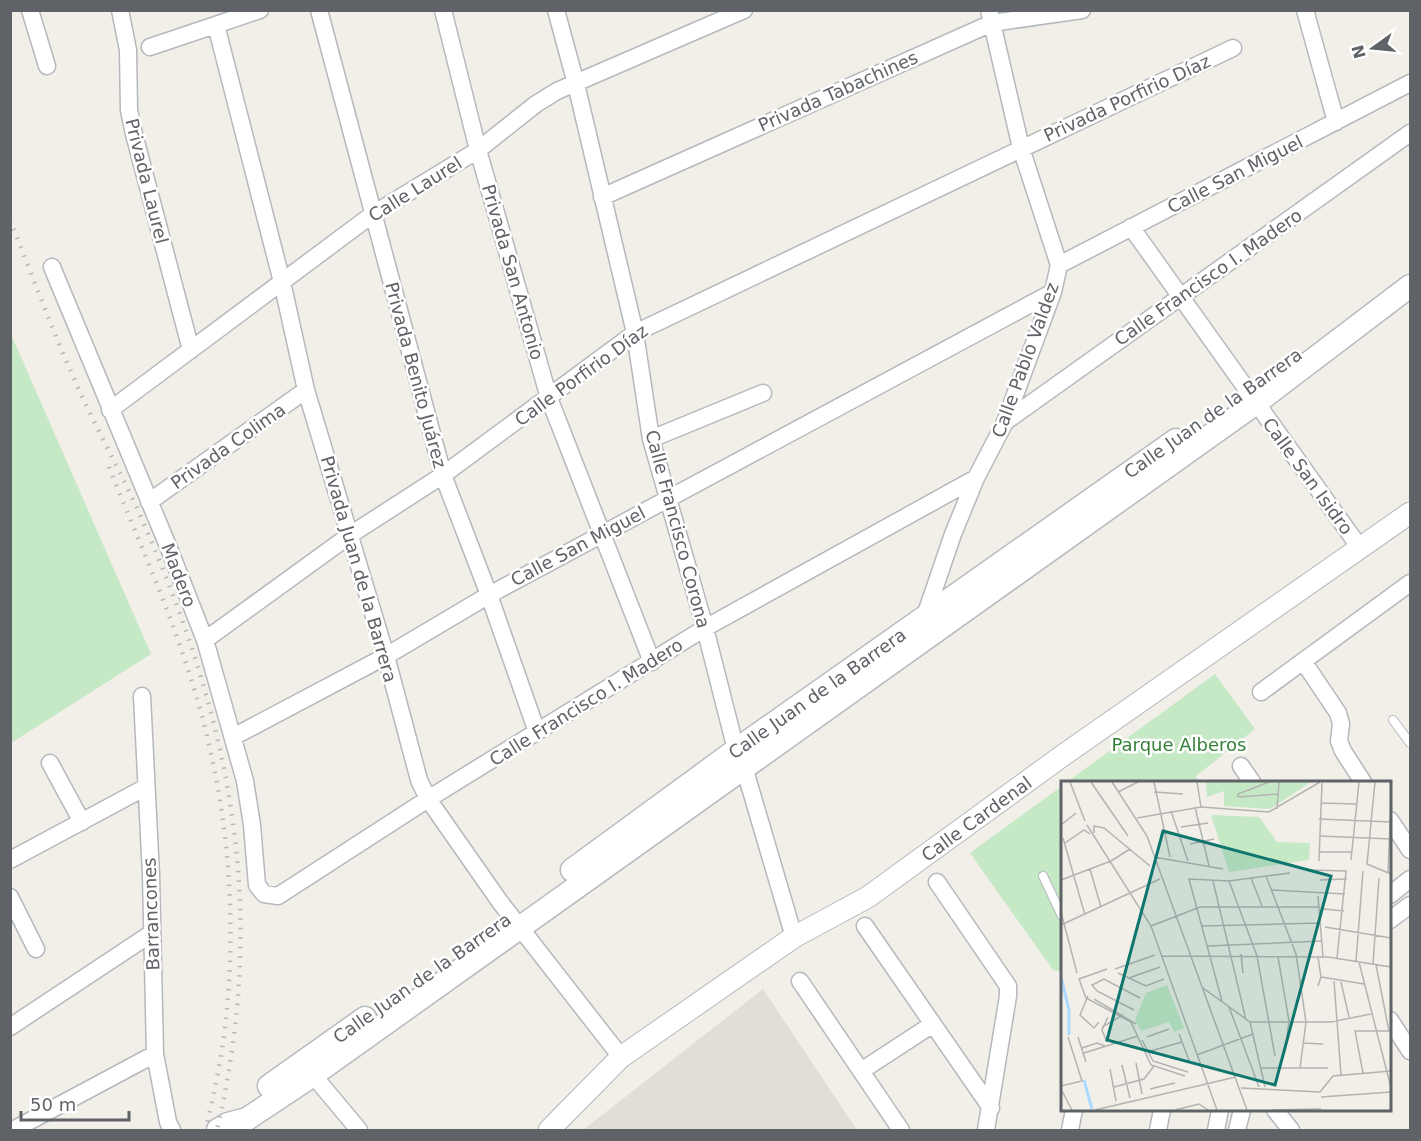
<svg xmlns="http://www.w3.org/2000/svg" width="1421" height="1141" font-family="'DejaVu Sans',sans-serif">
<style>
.education{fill:#e1ded6}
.green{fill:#c5e8c5}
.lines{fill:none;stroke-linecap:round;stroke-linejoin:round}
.service-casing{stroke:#b5b8bc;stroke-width:10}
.minor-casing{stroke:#b5b8bc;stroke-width:19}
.tertiary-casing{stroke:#b5b8bc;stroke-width:23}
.secondary-casing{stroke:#b6babf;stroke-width:25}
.service{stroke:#fff;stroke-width:8}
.minor{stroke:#fff;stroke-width:16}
.tertiary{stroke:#fff;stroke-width:21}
.secondary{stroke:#fff;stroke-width:22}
.rail{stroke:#b6b7b8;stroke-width:4.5;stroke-dasharray:1.5 8;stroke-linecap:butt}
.labels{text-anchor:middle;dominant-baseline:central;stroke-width:5;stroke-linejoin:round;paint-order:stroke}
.street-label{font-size:18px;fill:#5f6368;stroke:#fff}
.park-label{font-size:18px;fill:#348238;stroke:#fff}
.inset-river{fill:none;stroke:#aadaff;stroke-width:3}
.inset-road{fill:none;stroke:#b3b3b1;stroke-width:1.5}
.view{fill:#0f766e;fill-opacity:0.15;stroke:#0f766e;stroke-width:3}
.inset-edge{fill:none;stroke:#5f6368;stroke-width:3}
</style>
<rect width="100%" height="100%" fill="#f1efe8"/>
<!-- education -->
<path class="education" d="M763,989L857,1130H583Z"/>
<!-- green -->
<path class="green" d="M10,332L151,654L11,743H10Z
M1215,674L1255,729L1196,776L1199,782H1067Z
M1062,786V972L1053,970L970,853Z"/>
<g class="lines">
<!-- service casing -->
<g class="service-casing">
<path id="service" d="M1393,720L1410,743
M1043,876L1062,916"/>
</g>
<!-- minor casing -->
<g class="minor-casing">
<path id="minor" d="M30,10L47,66
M120,10L128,50L129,110L134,134L191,350
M319,10L443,475L489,595L537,732
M443,10L478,150L549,398L652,662
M556,10L576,84L635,333L651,439L705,628L736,750L744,767L794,937
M1305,10L1336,122
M216,25L282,282L306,390L386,656L419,780L428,799L500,902L621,1057
M150,47L260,10
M602,197L992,23L1082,10
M1131,227L1360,548
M1059,265L1410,83
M52,267L168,546L205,640L245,781L252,825L257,885L264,894L278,896L428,799L705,628L976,478
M110,410L373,214L478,150L536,104L557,91L744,10
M1005,422L1410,133
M651,439L763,393
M149,502L306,390
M924,619L953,534L976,478L1005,422L1053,292L1059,265L1021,148L989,10
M205,640L350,535L443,475L635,333L1233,48
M1303,661L1338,713L1341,724L1339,741L1343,751L1363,782
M1261,692L1410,583
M142,696L151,875L155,1054L168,1122L172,1130
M233,737L386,656L489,595L1053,292
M50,763L82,822
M1241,766L1252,782
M1390,820L1410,850
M10,860L146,787
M937,882L1008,986V996L986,1130
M1390,895L1410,879
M10,897L36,949
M1390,920L1410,905
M865,926L991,1108
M800,981L901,1130
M1390,1020L1410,1051
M10,1027L152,933
M861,1071L933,1024
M313,1075L359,1130
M1275,1110L1291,1130
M13,1130L155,1054
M1070,1130L1074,1110
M1158,1130L1162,1110
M1216,1130L1220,1110
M1237,1130L1242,1110"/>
</g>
<!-- tertiary casing -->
<g class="tertiary-casing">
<g id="tertiary">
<path id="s1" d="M549,1130L621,1057L794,937L868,897L1062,756L1410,513"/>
</g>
</g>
<!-- secondary casing -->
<g class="secondary-casing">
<g id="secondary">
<path id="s2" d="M572,870L736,750L1176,440"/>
<path d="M269,1086L365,1018"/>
<path d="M218,1130L228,1124L247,1119L313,1075L1256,403L1410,286"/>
</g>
</g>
<!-- service -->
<use href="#service" class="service"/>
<!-- minor -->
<use href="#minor" class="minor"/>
<!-- tertiary -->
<use href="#tertiary" class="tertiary"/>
<!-- secondary -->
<use href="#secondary" class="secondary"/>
<!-- rail -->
<path class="rail" d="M10,220C31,272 50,325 73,376C93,423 119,468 140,515C231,721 269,907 217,1130
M109,467C139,542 172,615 195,692C228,801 238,915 225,1028C221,1063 213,1096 206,1130"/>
</g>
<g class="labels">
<!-- street labels -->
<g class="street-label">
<text transform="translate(838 91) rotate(-24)">Privada Tabachines</text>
<text transform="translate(1127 98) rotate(-25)">Privada Porfirio Díaz</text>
<text transform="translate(1235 174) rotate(-27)">Calle San Miguel</text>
<text transform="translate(147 181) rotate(76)">Privada Laurel</text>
<text transform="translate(415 189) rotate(-32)">Calle Laurel</text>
<text transform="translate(513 272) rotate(74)">Privada San Antonio</text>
<text transform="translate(1208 277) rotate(-35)">Calle Francisco I. Madero</text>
<text transform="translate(1025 360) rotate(-70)">Calle Pablo Valdez</text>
<text transform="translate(416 375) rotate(75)">Privada Benito Juárez</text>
<text transform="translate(581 375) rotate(-36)">Calle Porfirio Díaz</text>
<text transform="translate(1213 413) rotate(-35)">Calle Juan de la Barrera</text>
<text transform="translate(228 446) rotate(-35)">Privada Colima</text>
<text transform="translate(1308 476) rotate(54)">Calle San Isidro</text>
<text transform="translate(678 529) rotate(75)">Calle Francisco Corona</text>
<text transform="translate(578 546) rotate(-28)">Calle San Miguel</text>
<text transform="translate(359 569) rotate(74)">Privada Juan de la Barrera</text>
<text transform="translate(179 575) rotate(69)">Madero</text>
<text stroke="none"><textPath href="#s2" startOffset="302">Calle Juan de la Barrera</textPath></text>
<text transform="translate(586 702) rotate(-32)">Calle Francisco I. Madero</text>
<text stroke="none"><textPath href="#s1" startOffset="531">Calle Cardenal</textPath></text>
<text transform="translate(151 914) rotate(-92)">Barrancones</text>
<text transform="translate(422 978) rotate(-35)">Calle Juan de la Barrera</text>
</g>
<!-- park labels -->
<g class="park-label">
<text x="1179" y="744">Parque Alberos</text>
</g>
</g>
<!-- overview -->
<g transform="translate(1061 781)">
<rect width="330" height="330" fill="#f1efe8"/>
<path d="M145,1H250L209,28L163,25V10L146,16ZM150,34L198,36L216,61L249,62L248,79L168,91ZM106,204L123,247L113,251L108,241L80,250L74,239L85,212Z" fill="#c5e8c5"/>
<path class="inset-river" d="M0,196L8,229V254M23,299L31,328"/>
<path class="inset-road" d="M9,1L24,40M30,1L67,55M51,1L86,55L186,329M93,1L109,76M136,1L140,26M314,1L306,83L330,93M57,11L77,1M93,11L122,13M177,16L217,13M177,16V13L208,1M260,22L295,23M134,26L148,85M216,28L218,1M110,30L127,80M76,37L140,26L208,31L259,1M258,38L330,41M0,44L15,32M26,44L90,145L156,329M120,46L147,42M33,52V45L43,47L89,85M258,55L330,58M2,57L24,134M4,62L23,49L29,53M129,63L153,58M258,71H290M93,76L162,88M290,79L298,1M258,80L261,2M29,88L40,126M249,89L285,90L276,177M327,92L330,18M205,95L235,173L245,241L239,287M190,97L201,125M0,99L50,80L69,68M259,99L286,98M152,100L185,239M168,100L196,175L214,275M211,109L284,113M257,115L262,176M263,128L283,130M0,131L16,192M0,144L99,98M90,145L139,126H258M141,145L259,142M264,146L330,157M147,165L261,160M180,173L182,192M101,175L267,176L330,186M217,176L228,240L224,271M295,180L302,90M298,181L330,307M312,183L318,97M315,184L328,250M46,188L18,198L25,217L70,241L90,284L124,295M54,188L94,174M57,192L85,205L103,198M260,196L303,203M68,197L99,186M273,200L280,294M280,201L288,236M257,205L260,196L257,176M142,207L189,241H270L310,233M27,215L19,234L33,247L38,241M33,218L75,243M161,220L128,98L168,100L229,92M168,226L198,306M73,229L36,210L31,204L43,198L79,217M189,241L204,306M41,246L62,234M118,253L129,282M17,256L25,281M86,256L108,248M81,259L92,280L127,291M46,261L41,249L47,236M242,262L262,263M21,267L36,262L44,265M86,271L121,261M23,272L77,255M136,274L192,253M75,282L81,313M61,284L69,317M199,287H267M49,288L55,320M302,292L294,250H330M0,305L21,300L7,256M53,306L83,298L93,285M180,307L259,311M0,308L11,329M89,308L114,302M259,311L272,295L330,290M260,316L330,311M34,329L175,296M114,329L138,323L147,329M211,329L260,328"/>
<path class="view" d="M102,50L270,95L214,304L46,259Z"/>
<rect width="330" height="330" class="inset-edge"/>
</g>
<!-- border -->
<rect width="1421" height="1141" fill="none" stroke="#5f6368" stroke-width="24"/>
<!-- north arrow -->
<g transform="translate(1373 48) rotate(255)" stroke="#ffffff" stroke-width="4.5" paint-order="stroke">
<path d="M0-4.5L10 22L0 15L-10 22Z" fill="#5f6368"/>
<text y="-9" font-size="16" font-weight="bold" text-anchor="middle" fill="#5f6368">N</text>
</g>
<!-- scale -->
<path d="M21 1111v9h108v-9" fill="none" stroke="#5f6368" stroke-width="3"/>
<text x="30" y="1111" font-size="18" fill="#5f6368" stroke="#ffffff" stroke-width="4.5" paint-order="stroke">50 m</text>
</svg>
